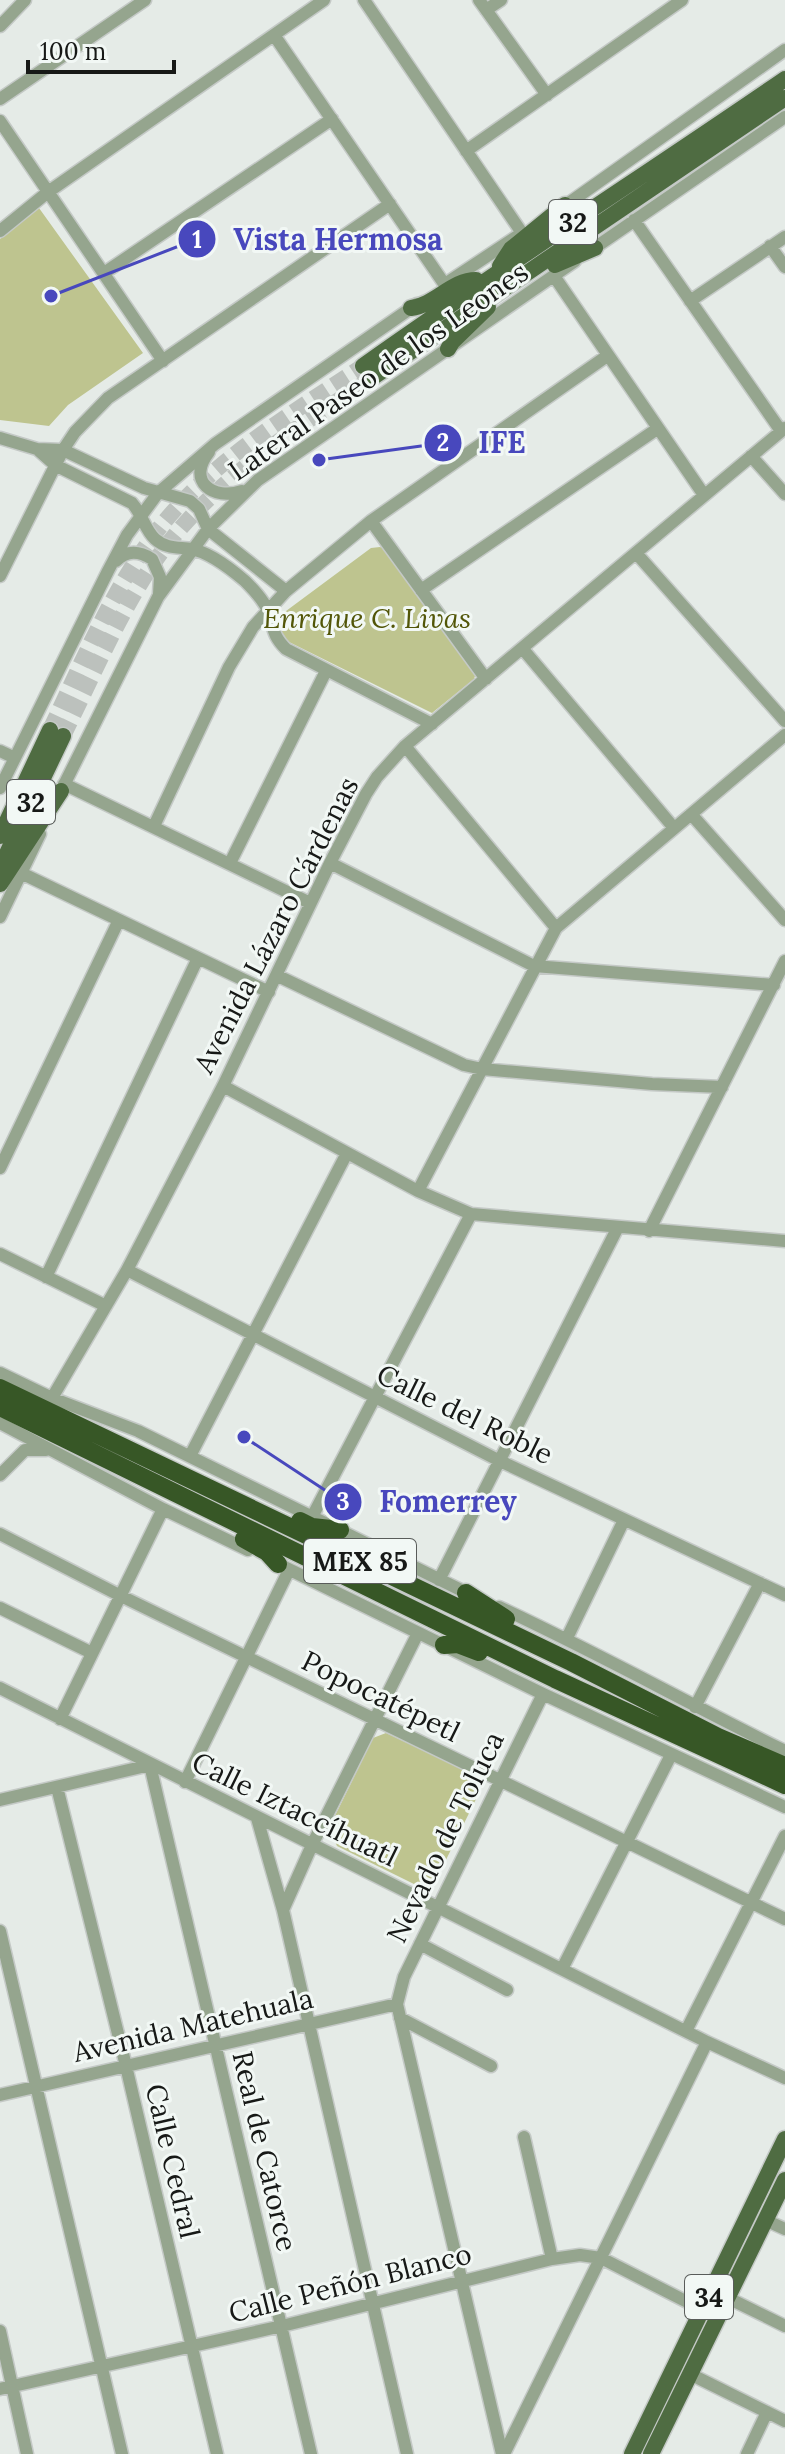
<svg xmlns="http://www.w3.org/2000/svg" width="785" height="2454" font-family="Lora,serif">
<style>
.green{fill:#bec48f}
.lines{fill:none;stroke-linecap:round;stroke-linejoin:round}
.major-tunnel{stroke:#bcc1bd;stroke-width:16;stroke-dasharray:16 8;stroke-linecap:butt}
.minor-casing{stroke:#c4c9c6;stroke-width:15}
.major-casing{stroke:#c4c9c6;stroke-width:19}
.highway-casing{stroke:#c4c9c6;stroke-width:21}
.minor{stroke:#95a58e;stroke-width:12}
.major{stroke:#4f6c42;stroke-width:16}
.highway{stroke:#375726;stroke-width:18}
.labels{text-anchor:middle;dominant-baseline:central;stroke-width:6;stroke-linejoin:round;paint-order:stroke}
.shield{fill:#f2f8f5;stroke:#595c5a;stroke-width:2}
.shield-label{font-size:26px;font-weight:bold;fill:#171917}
.street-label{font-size:28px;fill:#171917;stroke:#f2f8f5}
.park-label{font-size:28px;font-style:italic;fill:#525608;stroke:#f2f8f5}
.leader{fill:none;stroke:#4848bd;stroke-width:3}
.callout-dot{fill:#4848bd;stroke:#f2f8f5;stroke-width:3}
.mark-label{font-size:24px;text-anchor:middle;font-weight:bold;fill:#fff}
.callout-label{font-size:30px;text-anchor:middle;font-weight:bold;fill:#4848bd;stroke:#f2f8f5;stroke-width:6;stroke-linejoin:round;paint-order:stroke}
</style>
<rect width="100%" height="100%" fill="#e5ebe7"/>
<!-- green -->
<path class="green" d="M39,208L143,353L68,405L49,426L0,420V239Z
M380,547L389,551L476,673L474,679L432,713L285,640L279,632L282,614L371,548Z
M386,1733L475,1774L480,1791L436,1880L420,1887L337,1846L329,1828L373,1738Z"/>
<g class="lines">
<!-- major-tunnel -->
<path class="major-tunnel" d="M50,730C84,659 115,581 165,521C219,456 294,412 363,366
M63,736C90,682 114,625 147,573C202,487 289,433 372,378"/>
<!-- minor casing -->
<g class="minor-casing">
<path id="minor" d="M364,0L522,233
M479,0L547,95
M486,10L501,0
M0,26L25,0
M274,35L445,285
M0,99L145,0
M0,121L163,361
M466,151L682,0
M559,210L785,50
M634,220L781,431
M0,231L48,192L324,0
M770,246L785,267
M590,251L785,117
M104,273L332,119
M554,276L704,495
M445,284L516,237
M690,301L785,237
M0,438L37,449L63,450L144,488L190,501L199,509L208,529L286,591
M37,449L55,465L132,503C142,514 145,530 155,539C166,549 179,547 191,549C209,552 231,569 245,581C253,589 263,599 268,611C274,628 272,635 286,649L432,724
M209,452C186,481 213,501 242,491
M751,456L785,494
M371,521L486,679
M636,553L785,721
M116,561C127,550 139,551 152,559L160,577L159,594
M0,576L63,450L75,432L108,398L390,204
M421,590L657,429
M522,648L674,828
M405,746L556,928
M0,751L15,758
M64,784L310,903
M0,788L108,571L127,535L158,493L215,444L417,304
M57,799L158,597L208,529L258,480L575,261
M691,814L785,920
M154,826L229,667L253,627L286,591L371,521L607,356
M230,863L326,671
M330,863L534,966L774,985
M21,873L269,992
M0,917L40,834
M278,976L464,1065L482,1069L652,1084L722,1087
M223,1086L418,1191L471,1214L785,1241
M0,1168L119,920
M418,1191L556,928L785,735
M649,1231L785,961
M0,1254L106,1306
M127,1270L500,1461L785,1595
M46,1277L198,958
M0,1373L52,1398L138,1431L471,1595
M52,1398L127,1270L223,1086L330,863L366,794L377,777L405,746L785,428
M0,1423L163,1509L248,1550
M190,1456L347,1153
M0,1475L25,1450H46
M312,1517L471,1214
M0,1534L121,1596L785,1919
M272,1561L543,1694L785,1807
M439,1580L618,1227
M499,1607C596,1652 689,1704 785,1751
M0,1608L92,1653
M567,1638L624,1520
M0,1688L707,2042L785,2078
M695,1707L760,1583
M60,1719L163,1509
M150,1765L311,2454
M185,1782L289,1570
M57,1787L126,2066L217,2454
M0,1800L150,1765
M257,1818L283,1910L407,2454
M283,1910L312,1845L418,1633
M0,1931L122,2454
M420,1944L507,1990
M562,1969L671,1755
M400,2018L491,2066
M686,2031L785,1836
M0,2095L397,2004
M524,2137L552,2259
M765,2220L785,2229
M728,2298L785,2326
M0,2331L27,2454
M690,2374L785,2421
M0,2389L282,2326L552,2259L580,2255L601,2258L703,2310
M502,2454L397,2004L404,1977L543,1694
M504,2454L707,2042
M747,2454L767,2412"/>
</g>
<!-- major casing -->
<g class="major-casing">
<path id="major" d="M555,265L595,248
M500,266L511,249L565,205
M411,308C435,305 452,280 476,280
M448,349L452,342L488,307
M363,366C502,267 645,175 785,79
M372,378L785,98
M0,836L50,730
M0,868L63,736
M0,884L61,791
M632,2454L785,2139
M651,2454L785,2180"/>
</g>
<!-- highway casing -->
<g class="highway-casing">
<path id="highway" d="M0,1388L571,1662L718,1737L785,1766
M0,1407L555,1679L785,1785
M300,1521L312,1527L340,1530
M244,1539L267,1552L278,1564
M466,1593L506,1619
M444,1645L458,1644L479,1652"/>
</g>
<!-- minor -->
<use href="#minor" class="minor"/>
<!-- major -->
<use href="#major" class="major"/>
<!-- highway -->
<use href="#highway" class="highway"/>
</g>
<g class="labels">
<!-- shield labels -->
<g class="shield">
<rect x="549" y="200" width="48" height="44" rx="6"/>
<rect x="7" y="780" width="48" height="44" rx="6"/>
<rect x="304" y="1539" width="112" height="44" rx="6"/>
<rect x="685" y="2275" width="48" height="44" rx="6"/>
</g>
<g class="shield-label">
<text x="573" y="222">32</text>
<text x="31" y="802">32</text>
<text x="360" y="1561">MEX 85</text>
<text x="709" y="2297">34</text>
</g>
<!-- street labels -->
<g class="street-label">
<text transform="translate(378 371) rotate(-35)">Lateral Paseo de los Leones</text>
<text transform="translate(276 925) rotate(-63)">Avenida Lázaro Cárdenas</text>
<text transform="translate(465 1414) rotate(26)">Calle del Roble</text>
<text transform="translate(381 1696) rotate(26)">Popocatépetl</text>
<text transform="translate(295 1809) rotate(26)">Calle Iztaccíhuatl</text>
<text transform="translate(445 1837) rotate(-64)">Nevado de Toluca</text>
<text transform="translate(193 2025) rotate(-13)">Avenida Matehuala</text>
<text transform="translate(265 2151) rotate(77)">Real de Catorce</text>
<text transform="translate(173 2161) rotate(77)">Calle Cedral</text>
<text transform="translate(350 2283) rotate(-14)">Calle Peñón Blanco</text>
</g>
<!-- park labels -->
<g class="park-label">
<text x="367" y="618">Enrique C. Livas</text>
</g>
</g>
<!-- callouts -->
<path class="leader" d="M51 296L197 239M319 460L443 443M244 1437L343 1502"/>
<g class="callout-dot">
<circle cx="51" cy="296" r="8"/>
<circle cx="319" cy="460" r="8"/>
<circle cx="244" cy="1437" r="8"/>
<circle cx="197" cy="239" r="20"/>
<circle cx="443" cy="443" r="20"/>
<circle cx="343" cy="1502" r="20"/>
</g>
<g class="mark-label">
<text x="197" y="248">1</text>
<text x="443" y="451">2</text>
<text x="343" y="1510">3</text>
</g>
<g class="callout-label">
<text x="338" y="250">Vista Hermosa</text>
<text x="502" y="453">IFE</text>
<text x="448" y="1512">Fomerrey</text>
</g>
<!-- scale -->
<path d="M28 60v12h146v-12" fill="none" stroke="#171917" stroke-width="4"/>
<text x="40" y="60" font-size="24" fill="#171917" stroke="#f2f8f5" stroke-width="6" paint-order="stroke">100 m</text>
</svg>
